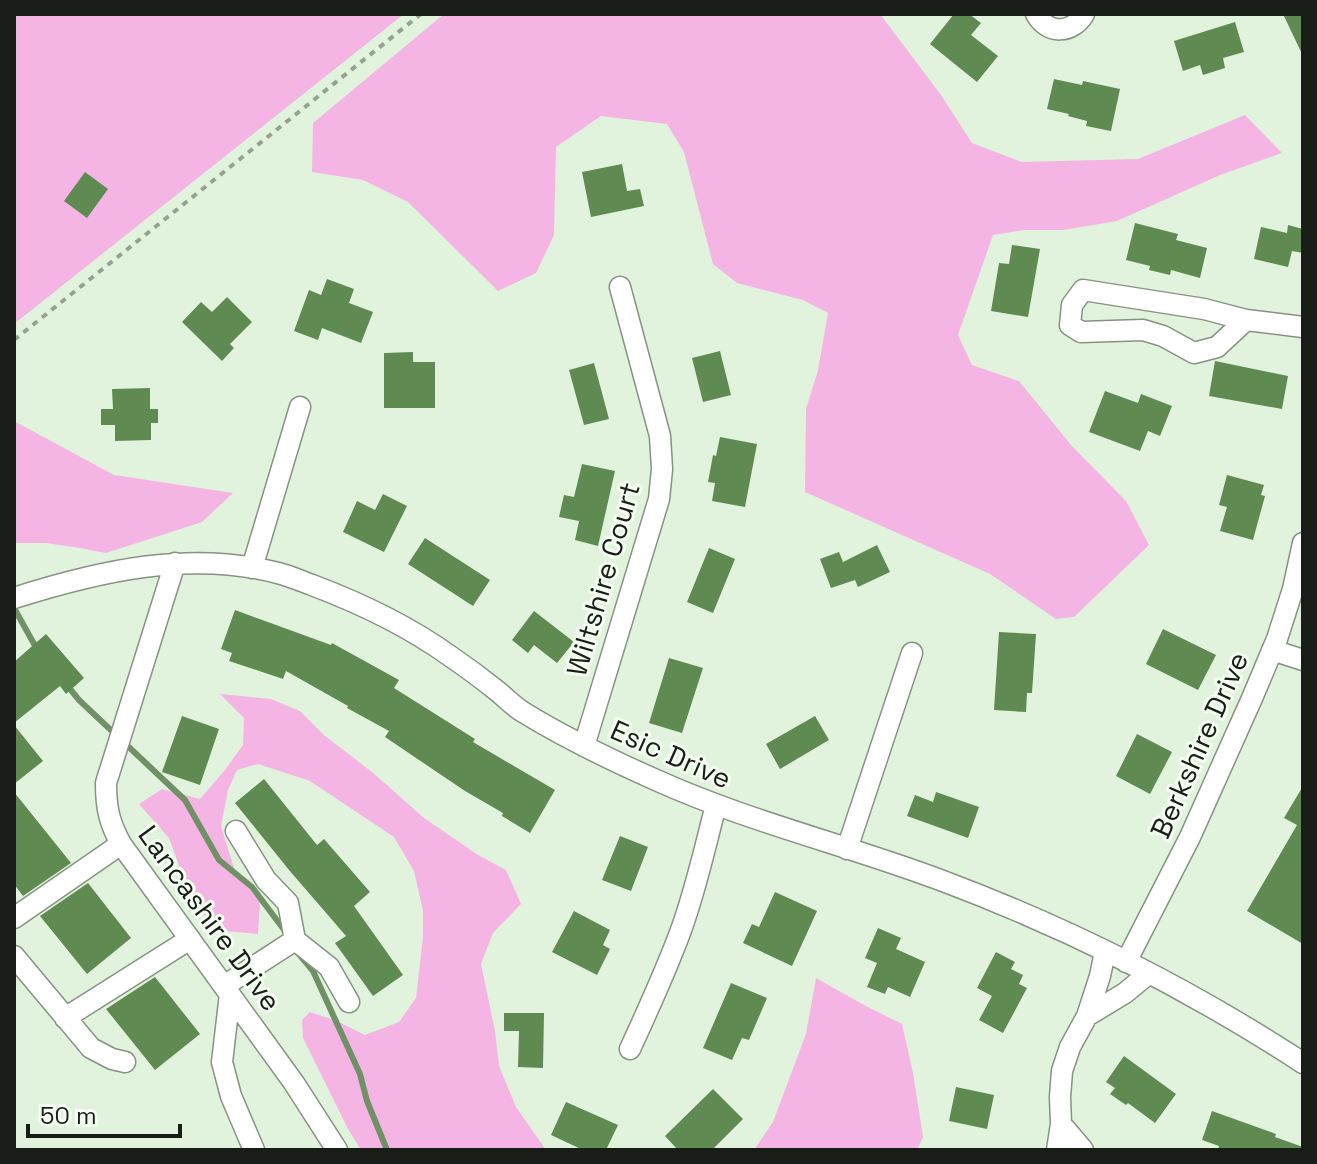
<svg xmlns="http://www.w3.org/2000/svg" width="1317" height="1164" font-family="'Space Grotesk',sans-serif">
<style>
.green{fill:#f4b5e4}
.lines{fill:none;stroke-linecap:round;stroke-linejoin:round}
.stream{stroke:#709165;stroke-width:6}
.building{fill:#5f8a52}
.minor-casing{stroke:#859481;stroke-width:23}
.path{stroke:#95a191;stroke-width:4;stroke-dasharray:6 6;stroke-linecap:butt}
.minor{stroke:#fff;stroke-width:20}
.labels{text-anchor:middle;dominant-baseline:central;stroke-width:6;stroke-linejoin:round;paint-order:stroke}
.street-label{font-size:28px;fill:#181e17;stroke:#f4fef1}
</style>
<rect width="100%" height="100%" fill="#e2f3dd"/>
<!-- green -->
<path class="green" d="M14,14H404L14,324Z
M444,14H880L941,95L972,143L1022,162L1138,159L1245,115L1282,153L1220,175L1117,221L1063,230H1024L993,235L958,335L972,365L1019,381L1071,445L1126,501L1149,545L1074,617L1056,619L990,574L805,492L806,409L818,370L828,313L803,300L737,283L713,264L684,152L667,124L601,116L556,147L554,235L536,273L498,291L408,202L363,180L312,172L313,123Z
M14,421L114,475L233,493L202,522L106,553L80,548L46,543H14Z
M220,694L271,699L300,711L325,736L372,772L424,818L478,855L506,870L521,904L493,933L481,964L495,1031L499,1066L516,1107L546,1150H361L348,1129L303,1038L302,1020L310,1012L337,1021L365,1035L399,1022L416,998L423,937V911L414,871L394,837L310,781L258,764L237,770L228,790L221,826L235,871L260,902L258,934L213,930L188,890L169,838L139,804L162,789L200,799L225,770L243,745L244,718Z
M816,978L864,1005L902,1024L913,1073L923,1137L917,1150H754L773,1122L806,1034Z"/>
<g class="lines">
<!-- stream -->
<path class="stream" d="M14,608L38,651
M66,684L79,700L185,800L219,860L252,887L285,931
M299,954L313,971L360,1074L367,1101L387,1150"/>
</g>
<!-- building -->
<path class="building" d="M954,14H969L981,23L971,35L998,56L977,82L930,44Z
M1283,14H1303V56Z
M1235,22L1244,52L1223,58L1225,68L1203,75L1200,65L1183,71L1174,41Z
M1054,79L1082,85L1083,81L1120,89L1111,131L1086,126L1087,121L1068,116L1069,114L1047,109Z
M622,164L627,191L640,189L644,206L591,217L582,172Z
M85,172L108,189L87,218L64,201Z
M1135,223L1178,234L1176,240L1207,248L1200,278L1171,270L1170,275L1149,270L1150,266L1126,260Z
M1288,225L1303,229V253L1292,251L1288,267L1254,259L1261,227L1287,233Z
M1012,245L1040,249L1028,317L991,311L999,263L1009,264Z
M327,279L354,289L349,303L373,312L361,343L322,328L318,340L294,331L309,290L321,295Z
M227,297L252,322L230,344L234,348L222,361L182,322L201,302L212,312Z
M720,351L731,395L703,402L692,358Z
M413,352V362H435V408H384V353Z
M1215,361L1288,376L1282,409L1209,396Z
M594,363L609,419L584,425L569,370Z
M150,388V409H158V423H151V440L115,441V425H101V409H113L112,389Z
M1105,391L1138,403L1141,394L1172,406L1160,436L1148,431L1140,451L1089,432Z
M720,437L757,444L745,507L712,501L715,483L708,482L713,455L716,456Z
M582,464L615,471L598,546L575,540L579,521L559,517L564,495L574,497Z
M1227,475L1264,485L1261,495L1265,496L1253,540L1220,531L1227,507L1219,505Z
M383,494L407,506L384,552L343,532L357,501L375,510Z
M425,538L490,580L473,606L408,564Z
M877,545L890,572L858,587L855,580L831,588L820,559L839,552L843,562Z
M709,548L735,559L713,613L687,602Z
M235,610L331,645L332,643L399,680L394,688L475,739L473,742L555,790L530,833L502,816L503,813L465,791L385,737L389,731L347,708L348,706L286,671L283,679L229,661L232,653L221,649Z
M534,611L574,642L557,663L534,645L528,653L512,640Z
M1163,629L1216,655L1198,690L1146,664Z
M999,632L1036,634L1032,693H1027L1026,712L994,710Z
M46,634L84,678L66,694L60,686L14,723V662Z
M669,658L703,668L682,733L649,723Z
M182,716L219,729L200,785L162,772Z
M815,716L829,740L780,769L766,744Z
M14,725L43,761L14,784Z
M1137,734L1172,752L1150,794L1116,776Z
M264,779L317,845L324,839L370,892L354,906L403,975L373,996L335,943L346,936L289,870L235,803Z
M1303,786V944L1247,911L1297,825L1284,818Z
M14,792L71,863L23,896L14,884Z
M936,792L979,807L968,838L907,816L915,795L933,802Z
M620,836L648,847L631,891L602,880Z
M88,883L131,938L87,974L40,916Z
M775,892L817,911L792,966L743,943L752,924L759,927Z
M574,911L610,930L603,945L610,949L597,975L552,952Z
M878,928L901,938L896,949L925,962L910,997L888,987L885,994L867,987L877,963L865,958Z
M996,952L1015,962L1011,969L1023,975L1019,984L1027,988L1003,1033L979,1020L992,996L977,988Z
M155,977L200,1034L155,1070L106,1009Z
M731,983L767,998L749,1040L742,1038L732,1060L703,1048Z
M504,1013H544L543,1068L518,1067L519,1031H504Z
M1124,1056L1176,1094L1155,1123L1128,1103L1126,1105L1110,1094L1115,1088L1106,1082Z
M956,1087L994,1095L987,1129L949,1121Z
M713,1089L743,1119L712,1150H678L665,1136Z
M566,1102L618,1125L606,1150H583L551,1135Z
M1212,1111L1276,1134L1275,1137L1303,1147V1150H1218L1219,1146L1202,1140Z"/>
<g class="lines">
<!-- minor casing -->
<g class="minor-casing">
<path id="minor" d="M1036,14C1048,35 1072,34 1084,14
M1246,320L1217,347L1194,353L1163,336L1143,330L1081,332L1070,325L1072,305L1083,290L1204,309L1246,320L1303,327
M175,563L106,783C106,808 109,822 121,844L294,1083L337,1150
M252,568L300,407
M14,598C99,571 190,550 278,573C290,576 301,581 312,585C360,603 408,626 450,656C466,667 481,678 496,690C505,697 513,706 523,712C565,738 611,760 656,780C749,822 848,845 943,881C1068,928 1191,990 1303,1063
M1272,650L1303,660
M584,746L659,499L662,469L660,436L620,287
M236,831L266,880L288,903L295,940L329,967L349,1002
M847,849L912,653
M14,918L121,844
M14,956L91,1048L112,1059L125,1062
M1126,962L1190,837L1253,696L1277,639L1293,589L1303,543
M224,986L295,940
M230,994L222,1062L231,1096L254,1150
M1087,1016L1125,993L1148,974
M65,1018L190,939
M630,1049C648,1010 666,971 681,930C696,889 705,847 716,805
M1061,1124L1083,1150
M1057,1150L1061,1124L1060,1097L1062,1071L1070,1047L1087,1016L1100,976L1105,952"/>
</g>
<!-- path -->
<path class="path" d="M14,340L421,14"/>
<!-- minor -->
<use href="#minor" class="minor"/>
</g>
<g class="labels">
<!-- street labels -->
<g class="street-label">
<text transform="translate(603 579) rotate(-74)">Wiltshire Court</text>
<text transform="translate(1199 745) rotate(-66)">Berkshire Drive</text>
<text transform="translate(671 754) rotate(24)">Esic Drive</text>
<text transform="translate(210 918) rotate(54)">Lancashire Drive</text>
</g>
</g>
<!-- border -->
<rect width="1317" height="1164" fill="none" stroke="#181e17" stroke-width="32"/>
<!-- scale -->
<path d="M28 1124v12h152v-12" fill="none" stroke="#181e17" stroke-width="4"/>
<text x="40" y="1124" font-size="24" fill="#181e17" stroke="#f4fef1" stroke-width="6" paint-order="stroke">50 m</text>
</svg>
